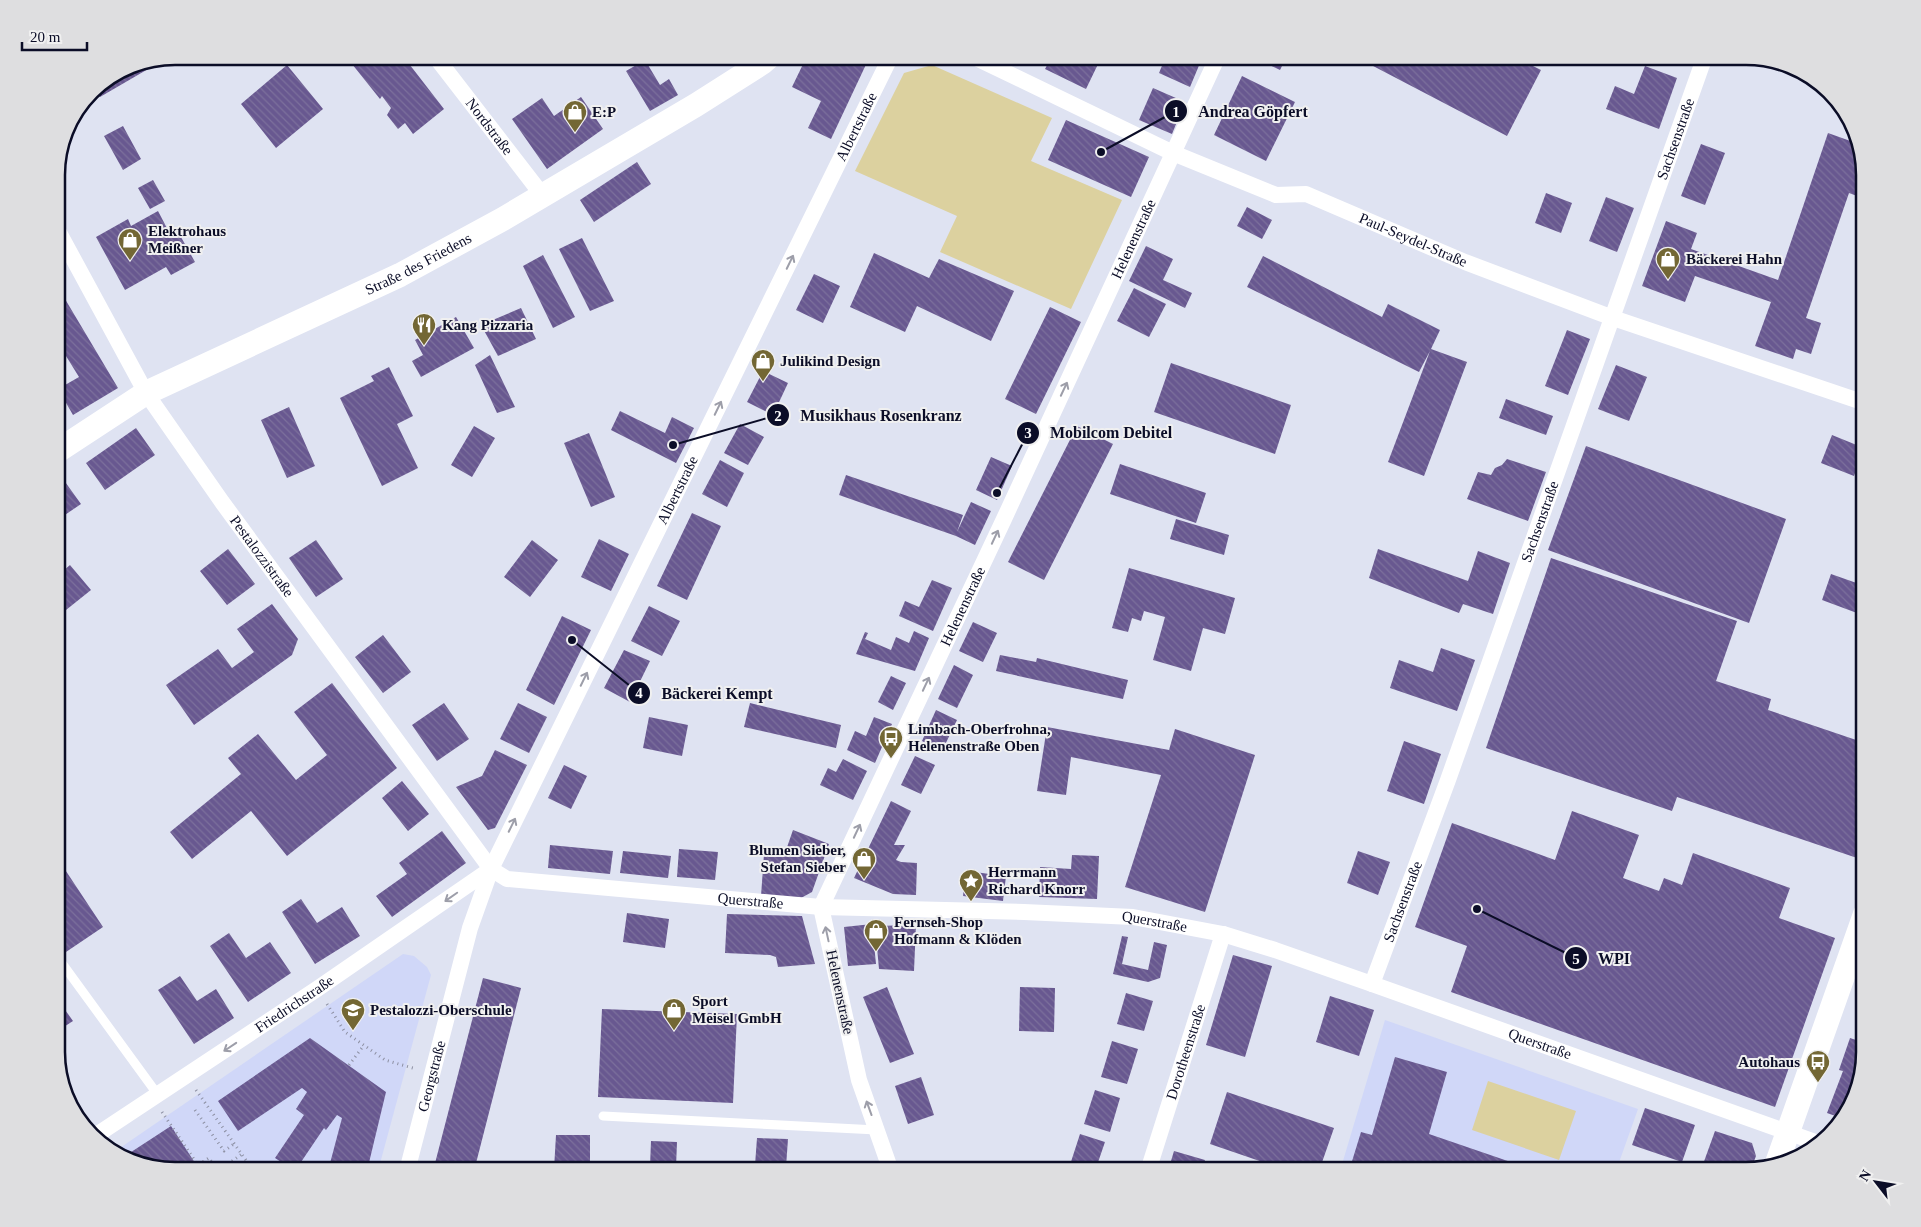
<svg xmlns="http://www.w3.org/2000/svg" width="1921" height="1227" font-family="'Times New Roman',serif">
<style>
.built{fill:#d0d7f8}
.grass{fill:#dcd19f}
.building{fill:url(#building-back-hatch)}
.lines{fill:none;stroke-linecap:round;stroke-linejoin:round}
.path{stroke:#8d90a3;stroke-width:3;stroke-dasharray:1 4;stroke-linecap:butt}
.service{stroke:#fff;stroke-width:9}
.minor{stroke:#fff;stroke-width:16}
.secondary{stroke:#fff;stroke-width:24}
.oneway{stroke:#9d9ea9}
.labels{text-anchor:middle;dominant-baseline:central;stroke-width:4;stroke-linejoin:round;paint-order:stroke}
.poi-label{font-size:15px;font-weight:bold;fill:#0b0d27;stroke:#f0f0f0;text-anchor:start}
.street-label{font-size:15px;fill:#0b0d27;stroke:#f0f0f0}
.rim{fill:none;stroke:#0b0d27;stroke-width:2.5}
.leader{fill:none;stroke:#0b0d27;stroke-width:2}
.callout-dot{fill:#0b0d27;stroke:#f0f0f0;stroke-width:2}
.mark-label{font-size:15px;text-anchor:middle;font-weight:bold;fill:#fff}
.callout-label{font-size:16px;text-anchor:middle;font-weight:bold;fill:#0b0d27;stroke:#f0f0f0;stroke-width:4;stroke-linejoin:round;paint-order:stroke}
</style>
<defs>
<pattern id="building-back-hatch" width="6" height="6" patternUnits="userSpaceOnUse" patternTransform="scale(1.25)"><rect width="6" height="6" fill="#685890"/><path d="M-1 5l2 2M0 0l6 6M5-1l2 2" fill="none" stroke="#7c709c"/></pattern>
</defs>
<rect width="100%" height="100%" fill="#dfe3f2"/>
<!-- built -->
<path class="built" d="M403,954L414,956L427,967L431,975L378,1171H175L114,1152Z
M1385,1020L1638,1109L1616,1171H1340Z"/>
<!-- grass -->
<path class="grass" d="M932,65L1052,118L1031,161L1122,200L1071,309L940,252L957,216L855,171L904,73Z
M1488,1081L1576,1111L1559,1160L1472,1130Z"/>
<!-- building -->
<path class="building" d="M351,56H403L444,109L413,134L405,123L398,129L387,115L391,108L382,96L380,99L348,59Z
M801,56H870L831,139L808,128L821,101L792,87L806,58Z
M1052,56H1093L1100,60L1086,89L1045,69Z
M1166,56H1203L1190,87L1159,73Z
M1250,56H1287L1280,70Z
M1354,56H1518L1517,58L1541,70L1507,136Z
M167,58L100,97L95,88L130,65Z
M645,60L660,85L669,79L678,95L650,111L626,71Z
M287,65L323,109L276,148L241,104Z
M1645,66L1677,78L1659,129L1606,109L1615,86L1634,94Z
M1242,76L1295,102L1266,161L1214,135Z
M1153,88L1185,102L1172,134L1139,120Z
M581,97L603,129L547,169L512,119L542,98L554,116Z
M1066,120L1149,157L1131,197L1048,160Z
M123,126L141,159L123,170L104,136Z
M1828,133L1856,143L1865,174V199L1849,193L1806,318L1821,323L1811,354L1796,349L1793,359L1755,346L1771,302L1695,276L1685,302L1642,286L1666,221L1697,233L1691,249L1778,280Z
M1701,144L1725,153L1705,205L1681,196Z
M637,162L651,184L594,222L580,200Z
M153,180L165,201L150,209L138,188Z
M1546,193L1572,203L1561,233L1535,223Z
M1606,197L1634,208L1617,252L1589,241Z
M1247,207L1272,220L1262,239L1237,226Z
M158,211L170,234L177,230L195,262L171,275L166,267L125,290L96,237L128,219L131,226Z
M582,238L614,301L590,311L559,249Z
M1146,246L1173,259L1163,280L1192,293L1185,308L1129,281Z
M874,253L929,278L939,259L1014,291L991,341L917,306L905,332L850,307Z
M543,255L575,317L553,328L523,266Z
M1263,256L1382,317L1388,304L1440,330L1431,349L1467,362L1424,476L1388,462L1430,351L1419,372L1247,287Z
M814,274L840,286L823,323L796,310Z
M1134,288L1166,304L1149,337L1117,321Z
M65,299L118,388L73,415L58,389L79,377L66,356L61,359L56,352V304Z
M1050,307L1081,322L1036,414L1005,399Z
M521,308L536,339L498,356L481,325Z
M456,317L474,348L421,377L412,361L423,355L415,340Z
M1567,330L1590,339L1568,395L1545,386Z
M490,355L515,407L497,413L475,365Z
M1171,363L1291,405L1275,454L1154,412Z
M1616,365L1647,377L1629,421L1598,409Z
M389,367L413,416L397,424L418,468L382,486L340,398L374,381L371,376Z
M763,371L788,383L773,415L747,402Z
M1506,399L1553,416L1546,435L1499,418Z
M289,407L315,466L287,478L261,420Z
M620,411L665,433L672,417L694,428L676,463L611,430Z
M740,424L764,437L748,465L724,453Z
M474,426L495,438L472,477L451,465Z
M1077,426L1113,444L1044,580L1008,562Z
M136,428L155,455L105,490L86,463Z
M589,433L615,497L591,507L564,443Z
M1832,435L1864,448L1854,476L1821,463Z
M1586,446L1786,519L1749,623L1548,550Z
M991,457L1012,466L997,500L976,490Z
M1507,459L1546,472L1528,521L1467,499L1478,472L1491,475L1495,468L1502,465Z
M720,460L744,473L727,507L702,494Z
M1120,464L1206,493L1196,523L1110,494Z
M846,475L963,515L957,532L971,502L991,511L975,545L956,536L839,495Z
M63,479L81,504L56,521V484Z
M692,513L721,526L687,600L657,586Z
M1176,519L1229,535L1224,555L1170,539Z
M599,539L629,554L611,591L581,577Z
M316,540L343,579L316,597L289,558Z
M532,540L558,560L530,597L504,577Z
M228,549L255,584L227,605L200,571Z
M1378,549L1468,581L1478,551L1510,563L1493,614L1463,604L1459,613L1369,578Z
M1551,558L1737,621L1716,681L1771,699L1768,710L1865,743V854L1863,860L1677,797L1672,811L1486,748Z
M70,565L91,590L56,618V577Z
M1129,568L1235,598L1225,634L1203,628L1191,671L1153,660L1165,617L1144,611L1141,621L1132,618L1128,632L1112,628Z
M1831,574L1865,586V616L1822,600Z
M932,580L952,588L933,631L899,616L905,601L919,607Z
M272,604L298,639L292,655L194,725L166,685L218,649L232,668L254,652L237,629Z
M649,606L680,621L662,656L631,641Z
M562,616L591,630L554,705L526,690Z
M973,622L997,633L983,662L959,651Z
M914,631L929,638L915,671L856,654L865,632L868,633L865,639L891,650L896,637L909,643Z
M383,635L411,672L383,693L355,657Z
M1441,648L1475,660L1457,711L1390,688L1399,660L1433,672Z
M624,650L650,661L630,702L604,688Z
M1000,655L1036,662L1037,658L1128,680L1123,699L996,671Z
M954,665L973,675L957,708L938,699Z
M891,676L906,683L893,710L878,702Z
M332,683L397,768L287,856L251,811L192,859L170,832L241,774L228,758L258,734L296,780L327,755L294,712Z
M444,703L469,739L437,761L412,725Z
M518,703L547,717L529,753L500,739Z
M750,703L841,725L836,748L744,727Z
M936,710L957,720L942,751L922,741Z
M649,717L688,725L682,756L643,748Z
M874,717L892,724L875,763L847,750L855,731L866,736Z
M1047,727L1169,750L1175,729L1255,755L1205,912L1125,887L1161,775L1071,757L1066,795L1037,791Z
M1404,741L1441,754L1424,804L1387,791Z
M495,750L527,765L495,828L488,830L456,787L482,776Z
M915,756L935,765L921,794L901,785Z
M843,759L867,771L853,800L820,785L828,768L836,772Z
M564,765L587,776L571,809L548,798Z
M402,781L429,814L408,831L382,798Z
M891,801L911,811L894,845H905L896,860L901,862L917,863L916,895L893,894L854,878Z
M1572,811L1639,835L1623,878L1659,891L1664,878L1682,885L1693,853L1790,888L1779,918L1835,938L1775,1107L1451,992L1467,946L1415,927L1452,823L1555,860Z
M793,830L829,844L812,892L801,898L761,896L764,854L782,855L785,853Z
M442,831L466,863L392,917L376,896L407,874L399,863Z
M550,845L613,851L610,874L548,868Z
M679,849L718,852L715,880L677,877Z
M623,851L671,856L668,878L620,873Z
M1358,851L1390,862L1378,895L1347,883Z
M1072,855L1099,856L1097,899L1039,897L1040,867L1071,869Z
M56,856L103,927L66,952L56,937Z
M966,871L1006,876L1003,901L963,896Z
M301,899L317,923L342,907L360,936L315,964L282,912Z
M627,913L669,919L665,948L623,942Z
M727,914L802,916L815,964L778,967L776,957L770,955L725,953Z
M872,924L876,964L848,966L844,927Z
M916,925L914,971L879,969L875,926Z
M229,933L246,958L270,942L291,973L248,1002L210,946Z
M1122,936L1128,937L1122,964L1148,970L1154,942L1167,945L1160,978L1148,982L1113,974Z
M1233,955L1272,966L1245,1057L1206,1045Z
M180,976L197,1001L216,989L234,1018L194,1044L158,990Z
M483,978L521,988L474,1171H433Z
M887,987L914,1054L890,1063L863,997Z
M1020,987L1055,988L1054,1032L1019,1031Z
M1126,993L1153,1001L1144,1031L1117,1024Z
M1330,996L1374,1010L1359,1056L1316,1042Z
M56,997L73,1021L56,1032Z
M602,1009L737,1014L733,1103L598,1097Z
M310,1038L386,1092L367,1171H328L342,1118L337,1115L326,1130L324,1128L295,1171L275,1158L304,1115L296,1109L307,1092L302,1088L238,1131L218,1101Z
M1850,1038L1865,1043V1053L1844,1119L1827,1113L1843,1071L1839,1070Z
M1112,1041L1138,1049L1127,1084L1101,1077Z
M1395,1057L1447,1072L1429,1134L1537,1171H1349L1361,1132L1372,1135Z
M921,1077L934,1115L908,1124L895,1086Z
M1095,1090L1120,1098L1110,1132L1084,1124Z
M1227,1092L1334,1128L1319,1171H1289L1210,1144Z
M1645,1108L1695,1125L1682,1162L1632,1145Z
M171,1126L199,1169L209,1162L215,1171H175L125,1156Z
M1715,1131L1752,1143L1756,1156L1751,1169L1712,1171L1702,1167Z
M1080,1134L1105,1142L1095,1171H1068Z
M556,1135H590V1171L554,1169Z
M757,1138L788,1139L786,1167L755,1165Z
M651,1141L677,1142L676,1168L650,1166Z
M1174,1151L1205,1160L1202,1171H1168Z"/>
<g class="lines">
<!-- path -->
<path class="path" d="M327,1004L345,1032L385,1060L416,1069
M349,1065L364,1045
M196,1090L248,1163L264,1171
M195,1110L224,1151L234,1144
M162,1112L198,1165L209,1158L218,1171L242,1154"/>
<!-- service -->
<path class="service" d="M56,955L158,1095
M603,1116L877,1130"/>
<!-- minor -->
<g class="minor">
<path id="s1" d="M435,56L543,196"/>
<path id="s2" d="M972,56L1173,153L1276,195L1306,194L1465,262L1613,318L1865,403"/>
<path id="s3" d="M56,227L146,393L222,502L491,869L507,879L821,907L1024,912L1133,917L1223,934L1275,950L1372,984L1818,1143"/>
<path id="s4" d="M1372,984L1448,780L1705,56"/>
<path id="s5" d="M95,1136L317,989L491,869"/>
<path id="s6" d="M407,1171L470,928L491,869L891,56"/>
<path id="s7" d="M891,1171L859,1080L821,907L1004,519L1218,56"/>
<path id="s8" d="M1148,1171L1223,934"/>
</g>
<!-- secondary -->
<g class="secondary">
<path id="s9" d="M56,452L146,393L400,275L503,219L696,105L762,63L770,56"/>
<path d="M1777,1163L1865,914"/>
</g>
</g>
<!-- one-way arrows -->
<defs><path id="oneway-shaft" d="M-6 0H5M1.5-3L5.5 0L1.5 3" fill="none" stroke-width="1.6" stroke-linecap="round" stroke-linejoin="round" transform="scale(1.25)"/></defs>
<g class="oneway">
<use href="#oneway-shaft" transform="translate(790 262) rotate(-64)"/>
<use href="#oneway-shaft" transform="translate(1064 389) rotate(-65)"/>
<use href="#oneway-shaft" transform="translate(718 408) rotate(-64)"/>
<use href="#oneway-shaft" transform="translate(995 537) rotate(-65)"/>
<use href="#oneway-shaft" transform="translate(584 679) rotate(-64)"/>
<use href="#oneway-shaft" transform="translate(926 684) rotate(-65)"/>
<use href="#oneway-shaft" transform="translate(512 825) rotate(-64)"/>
<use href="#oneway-shaft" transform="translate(857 831) rotate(-65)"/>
<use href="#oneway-shaft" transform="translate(451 897) rotate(145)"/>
<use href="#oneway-shaft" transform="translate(827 934) rotate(-102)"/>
<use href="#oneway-shaft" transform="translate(230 1047) rotate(146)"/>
<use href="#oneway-shaft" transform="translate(869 1108) rotate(-110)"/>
</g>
<!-- icons -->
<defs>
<g id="shop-pin" transform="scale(1.25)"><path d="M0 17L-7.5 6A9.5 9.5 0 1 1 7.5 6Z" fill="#736734" stroke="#f0f0f0"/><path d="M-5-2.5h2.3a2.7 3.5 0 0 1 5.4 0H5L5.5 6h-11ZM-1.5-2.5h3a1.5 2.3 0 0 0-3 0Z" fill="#fff"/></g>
<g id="restaurant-pin" transform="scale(1.25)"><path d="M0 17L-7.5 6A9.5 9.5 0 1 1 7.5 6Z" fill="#736734" stroke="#f0f0f0"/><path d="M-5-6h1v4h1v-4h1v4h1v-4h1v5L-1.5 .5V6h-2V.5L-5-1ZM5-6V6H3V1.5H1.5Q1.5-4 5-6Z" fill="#fff"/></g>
<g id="bus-pin" transform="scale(1.25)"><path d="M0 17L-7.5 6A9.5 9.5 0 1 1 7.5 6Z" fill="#736734" stroke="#f0f0f0"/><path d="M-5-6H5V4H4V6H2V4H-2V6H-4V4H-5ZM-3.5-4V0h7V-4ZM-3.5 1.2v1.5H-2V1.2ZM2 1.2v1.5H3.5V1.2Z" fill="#fff"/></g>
<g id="sight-pin" transform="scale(1.25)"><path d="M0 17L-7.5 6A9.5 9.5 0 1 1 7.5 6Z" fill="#736734" stroke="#f0f0f0"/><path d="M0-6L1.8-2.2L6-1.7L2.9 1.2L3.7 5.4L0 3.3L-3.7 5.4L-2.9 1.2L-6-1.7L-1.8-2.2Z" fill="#fff"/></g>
<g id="school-pin" transform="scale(1.25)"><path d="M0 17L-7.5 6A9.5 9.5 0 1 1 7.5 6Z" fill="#736734" stroke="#f0f0f0"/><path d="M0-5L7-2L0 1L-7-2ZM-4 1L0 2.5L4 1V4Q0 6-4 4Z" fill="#fff"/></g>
</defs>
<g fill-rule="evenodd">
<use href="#shop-pin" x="575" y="112"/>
<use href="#shop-pin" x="130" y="240"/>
<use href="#shop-pin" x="1668" y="259"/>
<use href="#restaurant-pin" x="424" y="325"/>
<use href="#shop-pin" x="763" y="361"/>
<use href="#bus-pin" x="891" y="738"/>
<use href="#shop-pin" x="864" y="859"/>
<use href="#sight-pin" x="971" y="881"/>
<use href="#shop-pin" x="876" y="931"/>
<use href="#school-pin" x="353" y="1010"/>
<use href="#shop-pin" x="674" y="1010"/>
<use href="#bus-pin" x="1818" y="1062"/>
</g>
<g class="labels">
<!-- poi labels -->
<g class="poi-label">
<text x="592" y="112">E:P</text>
<text x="148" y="231">Elektrohaus<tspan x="148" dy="17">Meißner</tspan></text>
<text x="1686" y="259">Bäckerei Hahn</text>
<text x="442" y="325">Kang Pizzaria</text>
<text x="780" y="361">Julikind Design</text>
<text x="908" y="729">Limbach-Oberfrohna,<tspan x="908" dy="17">Helenenstraße Oben</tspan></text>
<text x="846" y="850" text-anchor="end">Blumen Sieber,<tspan x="846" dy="17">Stefan Sieber</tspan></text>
<text x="988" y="872">Herrmann<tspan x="988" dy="17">Richard Knorr</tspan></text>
<text x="894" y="922">Fernseh-Shop<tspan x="894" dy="17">Hofmann &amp; Klöden</tspan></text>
<text x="692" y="1001">Sport<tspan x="692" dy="17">Meisel GmbH</tspan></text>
<text x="370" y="1010">Pestalozzi-Oberschule</text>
<text x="1800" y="1062" text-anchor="end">Autohaus</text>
</g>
<!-- street labels -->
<g class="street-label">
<text stroke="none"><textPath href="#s1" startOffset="89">Nordstraße</textPath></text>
<text stroke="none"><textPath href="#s6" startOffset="1141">Albertstraße</textPath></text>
<text stroke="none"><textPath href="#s4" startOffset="898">Sachsenstraße</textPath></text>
<text stroke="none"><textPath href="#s7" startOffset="1011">Helenenstraße</textPath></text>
<text stroke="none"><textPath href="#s2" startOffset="481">Paul-Seydel-Straße</textPath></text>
<text stroke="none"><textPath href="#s9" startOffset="409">Straße des Friedens</textPath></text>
<text stroke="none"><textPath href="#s6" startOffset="736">Albertstraße</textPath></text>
<text stroke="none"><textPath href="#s4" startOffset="492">Sachsenstraße</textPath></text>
<text stroke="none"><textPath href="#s3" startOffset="389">Pestalozzistraße</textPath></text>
<text stroke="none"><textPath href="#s7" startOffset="606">Helenenstraße</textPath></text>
<text stroke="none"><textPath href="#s3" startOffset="1040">Querstraße</textPath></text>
<text stroke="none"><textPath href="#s4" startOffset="88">Sachsenstraße</textPath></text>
<text stroke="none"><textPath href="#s3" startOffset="1445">Querstraße</textPath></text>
<text transform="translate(840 992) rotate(78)">Helenenstraße</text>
<text stroke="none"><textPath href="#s5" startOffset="239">Friedrichstraße</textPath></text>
<text stroke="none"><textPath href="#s3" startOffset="1850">Querstraße</textPath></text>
<text stroke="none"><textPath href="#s8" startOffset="125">Dorotheenstraße</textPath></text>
<text stroke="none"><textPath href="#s6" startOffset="98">Georgstraße</textPath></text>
</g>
</g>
<!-- crop -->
<path d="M0 0H1921V1227H0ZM175 65H1746A110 110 0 0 1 1856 175V1052A110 110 0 0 1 1746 1162H175A110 110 0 0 1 65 1052V175A110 110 0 0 1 175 65Z" fill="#dedee0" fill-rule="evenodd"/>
<path class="rim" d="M175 65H1746A110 110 0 0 1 1856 175V1052A110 110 0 0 1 1746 1162H175A110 110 0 0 1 65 1052V175A110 110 0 0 1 175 65Z"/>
<!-- callouts -->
<path class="leader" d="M1101 152L1176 111M673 445L778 415M997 493L1028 433M572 640L639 693M1477 909L1576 958"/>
<g class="callout-dot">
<circle cx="1101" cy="152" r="5"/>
<circle cx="673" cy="445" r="5"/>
<circle cx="997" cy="493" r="5"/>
<circle cx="572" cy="640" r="5"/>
<circle cx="1477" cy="909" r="5"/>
<circle cx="1176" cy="111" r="12"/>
<circle cx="778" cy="415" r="12"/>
<circle cx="1028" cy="433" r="12"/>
<circle cx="639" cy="693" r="12"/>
<circle cx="1576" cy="958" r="12"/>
</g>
<g class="mark-label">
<text x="1176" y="117">1</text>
<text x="778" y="421">2</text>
<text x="1028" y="438">3</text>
<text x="639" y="698">4</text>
<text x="1576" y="964">5</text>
</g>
<g class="callout-label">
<text x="1253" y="117">Andrea Göpfert</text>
<text x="881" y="421">Musikhaus Rosenkranz</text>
<text x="1111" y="438">Mobilcom Debitel</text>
<text x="717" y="699">Bäckerei Kempt</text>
<text x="1614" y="964">WPI</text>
</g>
<!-- north arrow -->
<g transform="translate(1876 1182) rotate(301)" stroke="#f0f0f0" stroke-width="4" paint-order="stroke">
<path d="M0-4L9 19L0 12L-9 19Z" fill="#0b0d27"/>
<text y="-8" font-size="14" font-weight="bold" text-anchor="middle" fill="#0b0d27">N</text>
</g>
<!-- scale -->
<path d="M22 42v8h65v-8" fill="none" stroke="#0b0d27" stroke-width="2.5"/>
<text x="30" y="42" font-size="15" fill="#0b0d27" stroke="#f0f0f0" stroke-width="4" paint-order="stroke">20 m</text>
</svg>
